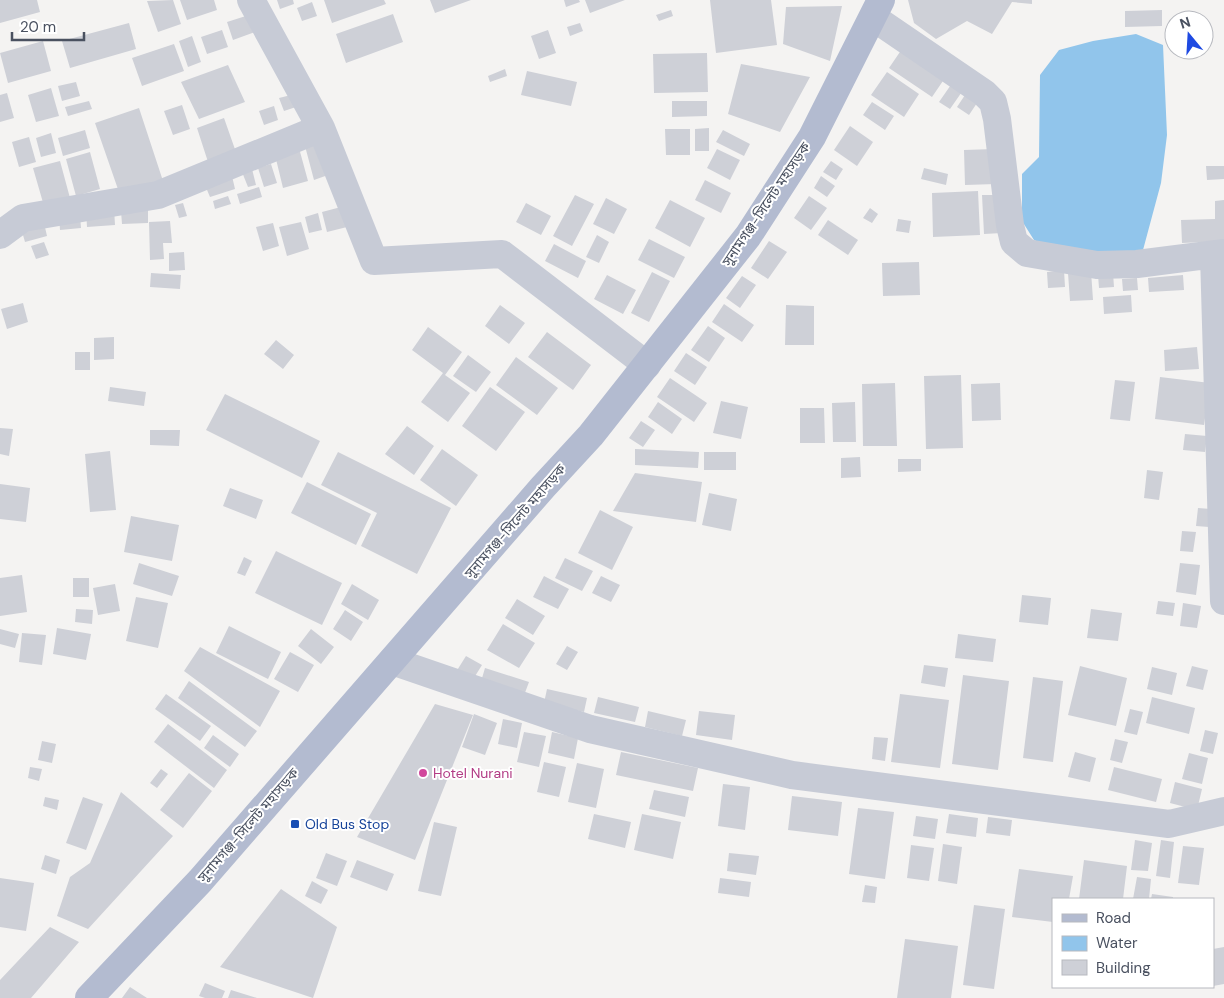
<svg xmlns="http://www.w3.org/2000/svg" width="1224" height="998" font-family="'DM Sans','Noto Sans Bengali',sans-serif">
<style>
.water{fill:#91c5eb}
.building{fill:#ced0d7}
.lines{fill:none;stroke-linecap:round;stroke-linejoin:round}
.minor{stroke:#c7cbd6;stroke-width:28}
.major{stroke:#b3bbd0;stroke-width:28}
.hotel-dot{fill:#d1479c;stroke:#fff;stroke-width:2}
.transit-dot{fill:#1a4fb4;stroke:#fff;stroke-width:2}
.labels{text-anchor:middle;dominant-baseline:central;stroke-width:4;stroke-linejoin:round;paint-order:stroke}
.street-label{font-size:14px;fill:#4a5160;stroke:#fff}
.hotel-label{font-size:14px;fill:#b23c85;stroke:#fff;text-anchor:start}
.transit-label{font-size:14px;fill:#164399;stroke:#fff;text-anchor:start}
</style>
<rect width="100%" height="100%" fill="#f4f3f2"/>
<!-- water -->
<path class="water" d="M1136,34L1163,45L1167,135L1161,183L1143,250L1105,255L1053,249L1034,240L1022,221V174L1039,157L1040,75L1059,50L1093,41Z"/>
<!-- building -->
<path class="building" d="M0,0H37L40,12L0,23Z
M173,0L181,24L158,32L147,1Z
M180,0H214L217,10L187,20Z
M277,0H293L294,4L280,9Z
M324,0H384L386,4L332,23Z
M430,0H471L435,13Z
M564,0H579L580,2L566,7Z
M585,0H625L590,13Z
M710,0H771L777,45L716,53Z
M908,0H1032V4L1012,2L992,34L967,21L936,39L914,23Z
M312,2L317,16L302,21L297,8Z
M842,6L830,61L783,44L786,7Z
M671,10L673,16L659,21L656,15Z
M1162,10V26L1125,27V11Z
M393,14L403,42L346,63L336,34Z
M249,15L255,32L233,40L227,22Z
M129,23L136,49L70,68L62,41Z
M580,23L583,31L570,36L567,27Z
M222,30L228,47L207,54L201,37Z
M548,30L556,53L539,59L531,36Z
M192,36L201,62L188,67L179,41Z
M43,41L51,71L8,83L0,53Z
M174,44L184,71L142,86L132,58Z
M904,46L947,75L932,97L889,68Z
M707,53L708,92L654,93L653,54Z
M741,64L810,77L780,132L728,114Z
M228,65L245,102L199,119L181,82Z
M505,69L507,76L490,82L488,76Z
M527,71L577,82L571,106L521,95Z
M887,72L919,94L904,117L871,95Z
M955,79L966,86L950,109L939,102Z
M76,82L80,96L62,101L58,86Z
M51,88L59,116L36,122L28,95Z
M969,89L981,97L969,115L957,107Z
M7,93L14,118L0,122V95Z
M291,95L296,107L284,111L279,98Z
M89,101L92,109L68,116L65,107Z
M672,101H707V116L672,117Z
M872,102L894,116L885,130L863,115Z
M182,105L190,129L173,135L164,111Z
M274,106L278,120L264,125L259,111Z
M139,108L163,181L120,195L95,123Z
M224,118L237,155L209,165L197,128Z
M850,126L873,142L857,166L834,150Z
M709,128V151H695V129Z
M665,129H690V155H666Z
M85,130L90,148L63,156L58,138Z
M723,130L750,144L744,156L716,142Z
M51,133L56,153L41,157L36,138Z
M29,137L36,162L19,167L12,142Z
M319,142L328,175L314,180L305,146Z
M299,148L308,181L283,188L275,155Z
M717,149L740,160L730,180L707,168Z
M994,149L996,184L965,185L964,150Z
M90,152L100,189L76,196L66,159Z
M60,161L70,198L44,206L33,168Z
M831,161L843,169L836,180L823,172Z
M271,164L277,183L264,187L258,168Z
M1206,166H1224V179L1207,180Z
M924,168L948,174L946,185L921,179Z
M252,169L256,185L248,187L242,172Z
M232,176L235,189L210,197L205,185Z
M821,176L835,186L827,197L814,188Z
M705,180L731,193L721,213L695,200Z
M259,187L262,197L240,204L237,194Z
M978,191L980,235L933,237L932,193Z
M575,195L594,204L572,246L553,236Z
M982,195H1001L1002,233L984,234Z
M228,196L231,204L215,209L213,201Z
M809,196L827,208L811,230L794,218Z
M606,198L627,209L614,234L593,224Z
M670,200L705,218L690,247L655,228Z
M1224,200V241L1182,243L1181,220L1215,219V201Z
M183,203L187,216L179,218L175,205Z
M526,203L551,216L541,235L516,222Z
M341,207L347,227L327,232L322,212Z
M114,208L115,225L87,227L86,210Z
M870,208L878,214L872,223L863,218Z
M148,210V223L122,224L121,211Z
M318,213L322,230L309,233L305,217Z
M80,215L81,228L60,230L59,216Z
M898,219L911,221L909,233L896,231Z
M828,220L858,240L848,255L818,235Z
M170,221L172,243H163L164,259L150,260L149,222Z
M301,222L309,249L287,256L279,227Z
M44,223L47,236L25,242L21,228Z
M273,223L279,246L263,251L256,227Z
M597,235L609,242L599,263L586,257Z
M649,239L685,257L674,278L638,260Z
M769,241L787,252L768,279L751,268Z
M44,242L49,255L36,259L31,246Z
M554,244L586,261L578,278L545,261Z
M184,252L185,270L169,271V253Z
M919,262L920,295L883,296L882,263Z
M1064,270L1065,287L1048,288L1047,272Z
M1091,271L1093,300L1070,301L1068,273Z
M652,272L670,281L649,322L631,313Z
M151,273L181,275L180,289L150,287Z
M1113,273L1114,287L1099,288L1098,275Z
M607,275L636,290L623,314L594,299Z
M1183,275L1184,290L1149,292L1148,278Z
M742,276L756,285L740,308L726,298Z
M1137,278L1138,290L1123,291L1122,279Z
M1131,295L1132,312L1104,314L1103,297Z
M23,303L28,322L7,329L1,309Z
M724,304L754,325L742,342L712,322Z
M500,305L525,323L509,344L485,326Z
M786,305L814,306V345H785Z
M708,326L725,338L709,362L691,350Z
M428,327L462,352L445,375L470,393L448,422L421,402L443,373L412,350Z
M547,332L591,365L573,390L528,357Z
M114,337V359L94,360V338Z
M276,340L294,355L283,369L264,354Z
M1197,347L1199,369L1165,371L1164,350Z
M75,352H90V370H75Z
M686,353L707,367L695,385L674,371Z
M468,355L491,372L476,392L453,376Z
M516,357L558,388L537,415L496,385Z
M961,375L963,448L926,449L924,376Z
M1160,377L1210,383L1204,425L1155,419Z
M670,378L707,403L694,422L657,397Z
M1115,380L1135,382L1130,421L1110,419Z
M895,383L897,446H863L862,384Z
M1000,383L1001,420L972,421L971,384Z
M110,387L146,392L144,406L108,401Z
M490,387L525,412L496,451L462,426Z
M225,394L320,441L302,478L206,430Z
M721,401L748,407L741,439L713,433Z
M658,402L682,419L672,434L648,417Z
M855,402L856,442H833L832,403Z
M800,408H824L825,443H800Z
M641,421L655,430L643,447L629,438Z
M407,426L434,446L414,475L385,454Z
M0,428L13,429L9,456L0,454Z
M150,430H180L179,446L150,445Z
M1185,434L1207,436L1205,452L1183,450Z
M442,449L478,475L456,506L420,480Z
M635,449L699,452L698,468L635,465Z
M110,451L116,510L90,512L85,454Z
M338,452L451,508L417,574L361,546L377,513L321,485Z
M704,452H736V470H704Z
M860,457L861,477L841,478V458Z
M898,459H921V471L898,472Z
M1147,470L1163,472L1159,500L1144,498Z
M635,473L702,482L696,522L613,511Z
M307,482L371,514L356,545L291,513Z
M0,484L30,488L26,522L0,519Z
M230,488L263,500L256,519L223,506Z
M709,493L737,499L731,531L702,525Z
M1198,508L1211,509L1209,527L1196,526Z
M600,510L633,527L612,570L578,553Z
M131,516L179,525L172,561L124,552Z
M1182,531L1196,532L1193,552L1180,551Z
M276,551L342,583L322,625L255,593Z
M244,557L252,561L245,576L237,573Z
M565,558L593,571L582,591L555,578Z
M139,563L179,576L172,596L133,584Z
M1180,563L1200,565L1196,595L1176,592Z
M22,575L27,612L0,616V578Z
M544,576L569,589L558,609L533,597Z
M601,576L620,585L611,602L592,593Z
M73,578H89V597H73Z
M115,584L120,611L98,615L93,588Z
M352,584L379,600L368,620L341,604Z
M1022,595L1051,598L1048,625L1019,622Z
M136,597L168,603L158,648L126,641Z
M517,599L545,616L533,635L505,618Z
M1158,601L1175,603L1173,616L1156,614Z
M1183,603L1201,606L1197,628L1180,626Z
M76,609L93,610L92,624L75,622Z
M1091,609L1122,613L1118,641L1087,638Z
M345,610L363,622L351,641L333,629Z
M503,624L535,643L519,668L487,650Z
M229,626L281,652L268,679L216,653Z
M57,628L91,634L86,660L53,654Z
M0,629L19,634L15,648L0,644Z
M311,629L334,647L321,664L298,646Z
M22,633L46,635L42,665L19,662Z
M958,634L996,639L993,662L955,658Z
M567,646L578,652L567,670L556,664Z
M200,647L280,691L260,727L184,671Z
M290,652L314,665L298,692L274,679Z
M466,656L482,665L472,681L456,672Z
M924,665L948,668L945,687L921,683Z
M1080,666L1127,678L1116,726L1068,715Z
M1192,666L1208,670L1203,690L1186,686Z
M1152,667L1177,673L1172,695L1147,689Z
M485,668L529,682L523,698L480,685Z
M963,675L1009,681L998,770L952,764Z
M1033,677L1063,681L1053,762L1023,758Z
M189,681L257,731L245,747L178,698Z
M547,689L587,698L584,712L544,703Z
M166,694L211,726L200,741L155,709Z
M900,694L949,700L940,768L891,762Z
M598,697L639,707L635,722L594,713Z
M1152,697L1195,708L1189,734L1146,723Z
M435,704L473,715L415,860L357,837Z
M1130,709L1143,712L1137,735L1124,732Z
M648,711L686,720L682,736L645,727Z
M699,711L735,715L732,740L696,735Z
M474,714L497,723L485,755L462,747Z
M503,719L522,723L517,748L498,744Z
M168,724L227,770L214,788L154,742Z
M1205,730L1218,733L1213,754L1200,751Z
M524,732L546,736L539,767L517,762Z
M552,732L578,738L574,759L548,753Z
M213,735L239,754L230,767L204,748Z
M874,737L888,738L885,761L872,759Z
M1115,739L1128,742L1122,763L1110,760Z
M42,741L56,744L52,763L38,760Z
M621,752L698,768L693,791L616,775Z
M1075,752L1096,758L1090,782L1068,777Z
M1189,753L1208,758L1202,784L1182,779Z
M544,762L566,767L559,797L537,792Z
M577,763L604,769L596,808L568,802Z
M30,767L42,769L39,781L28,778Z
M1114,767L1162,779L1156,802L1108,790Z
M161,769L168,774L157,788L150,783Z
M189,773L212,791L183,828L160,810Z
M1175,782L1202,789L1197,810L1170,803Z
M723,784L750,787L745,830L718,826Z
M654,790L689,797L685,817L649,809Z
M121,792L173,836L88,929L57,916L70,877L90,863Z
M792,796L842,802L838,836L788,830Z
M45,797L59,800L57,810L43,806Z
M83,797L103,804L86,850L66,843Z
M858,808L894,812L885,879L849,874Z
M594,814L631,822L625,848L588,839Z
M642,814L681,822L673,859L634,850Z
M949,814L978,818L976,837L946,833Z
M916,816L938,819L935,839L913,836Z
M988,817L1012,820L1010,836L986,833Z
M434,822L457,827L441,896L418,891Z
M1135,840L1152,843L1148,871L1131,870Z
M1161,840L1174,842L1170,878L1156,876Z
M943,844L962,847L957,884L938,881Z
M911,845L934,848L929,881L907,878Z
M1183,846L1204,848L1199,885L1178,883Z
M326,853L347,861L337,886L316,878Z
M729,853L759,856L756,875L727,871Z
M45,855L60,860L56,874L41,869Z
M357,860L394,874L387,891L350,877Z
M1084,860L1127,866L1123,899H1079Z
M1019,869L1073,876L1069,899H1053V922L1012,917Z
M1137,877L1151,879L1149,899H1133Z
M0,878L34,883L26,931L0,927Z
M720,878L751,882L749,897L718,893Z
M312,881L328,890L321,904L305,896Z
M865,885L877,887L875,903L862,902Z
M281,889L337,927L313,998L220,967Z
M1152,894L1173,897V899H1151Z
M974,905L1005,909L994,989L963,985Z
M50,927L79,942L31,998H0V980Z
M905,939L958,946L951,998H897Z
M1224,947V984L1213,986V949Z
M205,983L225,991L222,998H205L199,996Z
M130,987L147,998H122Z
M231,990L257,998H228Z"/>
<g class="lines">
<!-- minor -->
<path class="minor" d="M251,0L321,128
M874,18L984,93L993,102L997,119L1010,225L1014,242L1027,253L1097,265L1137,264L1224,253
M0,235L23,218L158,195L321,128L374,261L502,254L647,365
M1214,255L1224,601
M392,661L590,729L792,775L1169,824L1224,811"/>
<!-- major -->
<path class="major" d="M89,998L200,881L543,487L591,435L748,236L812,137L881,0"/>
</g>
<!-- markers -->
<circle class="hotel-dot" cx="423" cy="773" r="5"/>
<rect class="transit-dot" x="290" y="819" width="10" height="10" rx="2.5"/>
<g class="labels">
<!-- street labels -->
<g class="street-label">
<text transform="translate(766 204) rotate(-56)">সুনামগঞ্জ-সিলেট মহাসড়ক</text>
<text transform="translate(515 521) rotate(-49)">সুনামগঞ্জ-সিলেট মহাসড়ক</text>
<text transform="translate(248 825) rotate(-49)">সুনামগঞ্জ-সিলেট মহাসড়ক</text>
</g>
<!-- hotel labels -->
<g class="hotel-label">
<text x="433" y="773">Hotel Nurani</text>
</g>
<!-- transit labels -->
<g class="transit-label">
<text x="305" y="824">Old Bus Stop</text>
</g>
</g>
<!-- legend -->
<rect x="1052" y="898" width="162" height="90" fill="#ffffff" stroke="#b7b9bf"/>
<rect x="1062" y="914" width="25" height="8" fill="#b3bbd0" stroke="#b7b9bf"/>
<text x="1096" y="923" font-size="15" fill="#4a5160">Road</text>
<rect x="1062" y="936" width="25" height="15" fill="#91c5eb" stroke="#b7b9bf"/>
<text x="1096" y="948" font-size="15" fill="#4a5160">Water</text>
<rect x="1062" y="960" width="25" height="15" fill="#ced0d7" stroke="#b7b9bf"/>
<text x="1096" y="973" font-size="15" fill="#4a5160">Building</text>
<!-- north arrow -->
<g transform="translate(1189 35) rotate(342)"><circle r="24" fill="#ffffff" stroke="#b7b9bf"/>
<path d="M0-4L9 19L0 12L-9 19Z" fill="#1e4ae2"/>
<text y="-8" font-size="14" font-weight="bold" text-anchor="middle" fill="#4a5160">N</text>
</g>
<!-- scale -->
<path d="M12 32v8h72v-8" fill="none" stroke="#4a5160" stroke-width="2.5"/>
<text x="20" y="32" font-size="15" fill="#4a5160" stroke="#ffffff" stroke-width="4" paint-order="stroke">20 m</text>
</svg>
